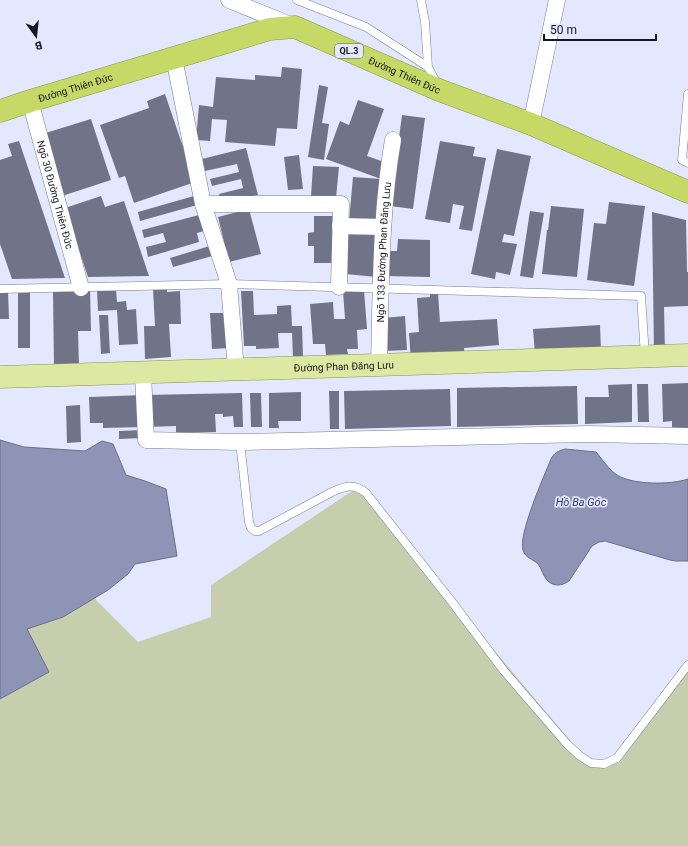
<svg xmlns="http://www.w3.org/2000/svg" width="688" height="846" font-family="Roboto,sans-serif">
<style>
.green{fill:#c7cead}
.water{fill:#8e94b5;stroke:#6a6e88}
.building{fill:#717488}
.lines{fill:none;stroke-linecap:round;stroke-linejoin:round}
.lane-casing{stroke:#797c90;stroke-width:9}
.street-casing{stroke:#797c90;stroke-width:17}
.primary-casing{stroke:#88954d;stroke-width:23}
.highway-casing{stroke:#88954d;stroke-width:23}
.lane{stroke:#fff;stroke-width:8}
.street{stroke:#fff;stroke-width:16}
.primary{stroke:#dde8a3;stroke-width:22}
.highway{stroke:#c6d966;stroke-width:22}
.labels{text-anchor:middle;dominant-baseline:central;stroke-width:3.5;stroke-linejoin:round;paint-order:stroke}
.shield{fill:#e4e8fe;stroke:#545662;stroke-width:1}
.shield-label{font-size:9px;font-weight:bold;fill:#16171f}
.street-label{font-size:10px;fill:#16171f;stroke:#e4e8fe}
.water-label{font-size:11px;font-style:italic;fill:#333665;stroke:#e4e8fe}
</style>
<rect width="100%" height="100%" fill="#e4e8fe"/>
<!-- green -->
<path class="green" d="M358,487L586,760L608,763L688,667V846H0V699L49,672L26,629L63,617L94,598L138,642L211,617V585Z"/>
<!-- water -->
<path class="water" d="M0,440L24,447L85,451L102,441L113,444L126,475L145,481L166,489L177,556L135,564L128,574L108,590L63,617L27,629L49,672L0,699Z
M565,449L596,452C602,459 609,470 617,475C633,485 670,485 688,479V561H676L670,560L605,541L599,542L592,546L569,581C562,586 553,587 547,580C543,576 542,569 538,564C533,559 525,558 523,550C518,535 544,476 551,459C554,453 558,451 565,449Z"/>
<!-- building -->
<path class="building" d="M282,67L302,69L297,129L277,128L275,146L225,142L227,120L212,119L210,141L196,140L199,105L213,107L216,77L255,80V75L281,77Z
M319,85L328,87L322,123L329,124L324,160L308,157Z
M165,94L195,182L134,203L125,176L119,178L100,125L149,108L147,101Z
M358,100L384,109L367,156L387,163L381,223L349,221L353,177L381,179L326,159L340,121L349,125Z
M402,115L425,118L413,209L390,206Z
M91,119L111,180L59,197L39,135Z
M19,141L45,218L65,278L12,279L0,244V160L12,156L8,144Z
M440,141L475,147L473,156L486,158L472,231L459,229L464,206L453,204L450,223L425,219Z
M246,148L258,195L221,202L219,194L243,188L241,179L212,186L210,179L239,172L237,164L205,171L202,159Z
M497,149L531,156L514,236L504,234L502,242L517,244L510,275L496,272L495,279L471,274Z
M299,155L303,189L288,190L284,157Z
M313,166L339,167L336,198L311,196Z
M101,196L105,207L124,201L149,276L88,277L65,208Z
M194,196L197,205L140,221L138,212Z
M609,202L645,206L634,286L587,280L594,223L606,224Z
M551,206L584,209L577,277L542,274L547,230H548Z
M249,209L261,254L229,262L218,217Z
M530,211L544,213L533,278L520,276Z
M652,212L686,220L687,272H688V306L664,307L665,353H654Z
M199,215L204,231L197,233L199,242L148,257L146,247L166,242L163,233L144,238L142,230Z
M314,216H339V263H314V246H308V233L314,232Z
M349,227L380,230L377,277L345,274Z
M398,239L430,240V277L384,276L385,251H397Z
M213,245L216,255L173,267L170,258Z
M167,288V292L180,291L181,324H169L171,357L145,359L144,326H155L153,289Z
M18,289H30V348H18Z
M90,289L91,331H78L79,367L54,368L53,290Z
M116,289L117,302L126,301L127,310L136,309L138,344L119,345L117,310L98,311L97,290Z
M364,290L367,329L357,330L358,349H347L348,354L326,355L325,344H313L310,304L333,302L334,319H345L343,291Z
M0,291H8L9,319H0Z
M241,291H253L254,315L277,314V306L291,305L292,326H302L303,357L293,358L292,333H278L279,348L256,349V346H244Z
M438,293L440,322L497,319L499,345L464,348L465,358L411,361L409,333L419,332L417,298L430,297V294Z
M210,313H229L230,348L212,349Z
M99,315H108L110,353L101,354Z
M405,316L407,350L385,351L383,318Z
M600,325L601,350L535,354L533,329Z
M688,383V431H672V421L663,422L662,384Z
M632,384V422L585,424V397H609L608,385Z
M637,384H648L649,422H638Z
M577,386L578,424L457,427V388Z
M450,389L451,426L345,429L344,391Z
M329,391H339V429H330Z
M301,392V421H278L279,428H269V393Z
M242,393L243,427H234L233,416L223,417V414H215L216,432L176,433V426L147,427L146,395Z
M250,393H261L262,427H251Z
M143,395L144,427L103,428V423H90L89,397Z
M80,405L81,442L67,443L66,406Z
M142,430V438L119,439V431Z"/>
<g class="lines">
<!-- lane casing -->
<g class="lane-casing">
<path id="lane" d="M297,0L366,27L428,67L437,84
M421,0L425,22L428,67
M688,94L682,160L688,163
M0,289L229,284L641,296L645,356
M240,442L249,522L251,528L255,531H259L332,492C345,486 354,483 366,493L452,602L504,671L567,744L580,756L591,763L604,764L617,758L688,665"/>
</g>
<!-- street casing -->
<g class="street-casing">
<g id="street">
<path d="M229,0L293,26"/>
<path d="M174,58L203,204L229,284L236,370"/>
<path id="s1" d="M30,101L81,288"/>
<path d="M531,124L557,0"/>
<path d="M203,204H341L339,287"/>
<path d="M340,226L383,227"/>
<path id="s2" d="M379,365C381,290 380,214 393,140"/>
<path d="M143,373L146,440L240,442L589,434L688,436"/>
</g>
</g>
<!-- primary casing -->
<g class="primary-casing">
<g id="primary">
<path id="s3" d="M0,377L688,355"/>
</g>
</g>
<!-- highway casing -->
<g class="highway-casing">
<g id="highway">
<path id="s4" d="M0,111L30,101L270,29L295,27L439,90L531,124L688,192"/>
</g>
</g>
<!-- lane -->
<use href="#lane" class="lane"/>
<!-- street -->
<use href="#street" class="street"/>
<!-- primary -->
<use href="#primary" class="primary"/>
<!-- highway -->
<use href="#highway" class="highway"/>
</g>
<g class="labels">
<!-- shield labels -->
<rect class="shield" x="335" y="44" width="28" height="14" rx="3"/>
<g class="shield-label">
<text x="349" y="51">QL.3</text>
</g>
<!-- street labels -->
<g class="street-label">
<text stroke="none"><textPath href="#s4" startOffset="427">Đường Thiên Đức</textPath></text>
<text stroke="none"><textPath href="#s4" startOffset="79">Đường Thiên Đức</textPath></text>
<text stroke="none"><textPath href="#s1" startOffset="97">Ngõ 30 Đường Thiên Đức</textPath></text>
<text stroke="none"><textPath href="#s2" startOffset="113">Ngõ 133 Đường Phan Đăng Lưu</textPath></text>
<text stroke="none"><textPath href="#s3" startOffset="344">Đường Phan Đăng Lưu</textPath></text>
</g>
<!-- water labels -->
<g class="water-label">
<text x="581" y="502">Hồ Ba Góc</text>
</g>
</g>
<!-- north arrow -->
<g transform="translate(36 36) rotate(165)" stroke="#e4e8fe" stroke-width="3" paint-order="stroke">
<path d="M0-3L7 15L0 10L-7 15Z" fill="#16171f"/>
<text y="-6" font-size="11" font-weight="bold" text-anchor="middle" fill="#16171f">B</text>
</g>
<!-- scale -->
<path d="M544 34v6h112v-6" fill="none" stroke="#16171f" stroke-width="2"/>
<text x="550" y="34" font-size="12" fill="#16171f" stroke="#e4e8fe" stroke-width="3" paint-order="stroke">50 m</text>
</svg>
